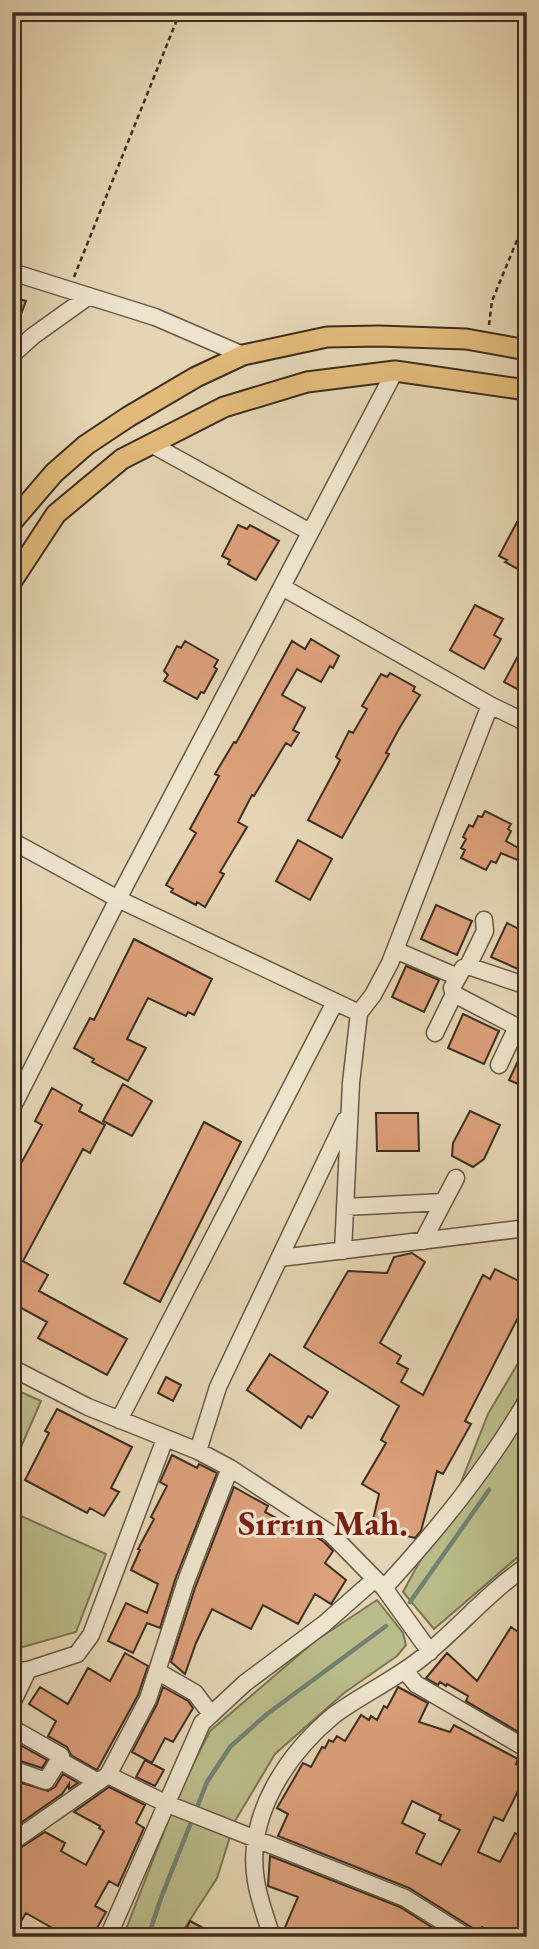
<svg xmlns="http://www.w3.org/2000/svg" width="539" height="1949" font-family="'EB Garamond',serif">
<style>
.green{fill:#babc89;stroke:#7c7554;stroke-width:2}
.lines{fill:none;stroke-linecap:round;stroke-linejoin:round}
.stream{stroke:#728173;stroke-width:4.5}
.building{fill:#dca07b;stroke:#3d2e20;stroke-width:2;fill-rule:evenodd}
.minor-casing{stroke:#675845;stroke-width:19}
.major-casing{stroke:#3d2e20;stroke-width:23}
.path{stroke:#3d2e20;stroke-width:2.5;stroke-dasharray:5 3.5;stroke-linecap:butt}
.minor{stroke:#eee4ce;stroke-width:16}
.major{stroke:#e2ba7a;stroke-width:19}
.labels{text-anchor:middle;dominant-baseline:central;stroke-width:6;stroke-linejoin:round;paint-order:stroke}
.district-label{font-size:35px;font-weight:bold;fill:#7a1f14;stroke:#eee4ce}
</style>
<rect width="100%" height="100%" fill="#e5d5b4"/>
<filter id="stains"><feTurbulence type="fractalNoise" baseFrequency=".00286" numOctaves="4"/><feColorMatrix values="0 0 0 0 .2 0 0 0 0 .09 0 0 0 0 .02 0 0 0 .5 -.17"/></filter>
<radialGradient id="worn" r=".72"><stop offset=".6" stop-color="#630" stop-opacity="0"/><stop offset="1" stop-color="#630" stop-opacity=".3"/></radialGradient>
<!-- green -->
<path class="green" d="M527,1348V1549L434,1629L403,1592L456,1495L488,1414Z
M12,1388L41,1401L12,1468Z
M12,1512L106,1554L76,1632L12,1650Z
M377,1600L403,1633L406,1645L397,1656L344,1693L275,1754L235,1821L217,1878L179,1937H123L181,1788L210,1731L315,1641Z"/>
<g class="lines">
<!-- stream -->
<path class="stream" d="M410,1602L489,1490
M148,1937L161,1898L207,1782L230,1747L267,1714L386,1626"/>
</g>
<!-- building -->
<path class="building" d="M12,297L26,301L13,335L12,334Z
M517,522L527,527V574L505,562L507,560L499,556Z
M238,525L247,529L250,525L279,541L256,580L228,564L230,560L222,556Z
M475,605L503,619L494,635L501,639L484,669L450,650Z
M311,639L339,656L333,668L330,666L321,682L297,669L282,695L305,708L293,730L299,733L291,746L286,743L254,796L252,795L238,822L247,827L220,872L224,874L205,907L197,902L196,905L171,892L173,889L166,885L196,833L190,829L219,776L215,774L234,742L236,743L292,641L305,649Z
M527,639V694L504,682Z
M185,641L218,660L214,667L217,669L204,693L201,692L197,699L164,681L168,675L164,671L177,646L181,648Z
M390,673L415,687L413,691L420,695L400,727L386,753L389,754L342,838L308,820L337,766L340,760L336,757L349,731L353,733L367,709L362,706L381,674L387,677Z
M485,811L511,824L508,829L511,831L506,841L527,853V864L501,853L496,863L491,861L486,870L461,858L465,850L461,848L466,839L463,837L469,825L473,827L478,816L482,817Z
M298,840L332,859L310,900L276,881Z
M436,905L472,921L457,955L421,939Z
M507,923L527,933V973L491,957Z
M134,939L212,979L194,1015L188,1012L186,1016L148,998L127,1039L146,1048L128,1081L92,1062L94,1059L74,1048L90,1018L94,1020Z
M406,966L439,980L424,1012L392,997Z
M463,1014L499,1031L484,1064L448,1048Z
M527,1042V1088L509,1080Z
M123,1084L152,1101L132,1136L103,1121Z
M52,1088L82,1105L79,1111L105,1125L90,1153L83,1149L23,1261L48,1275L39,1291L127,1339L107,1375L38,1338L47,1322L12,1303V1180L42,1125L35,1121Z
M470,1111L500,1125L484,1159L473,1167L452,1156L453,1143Z
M376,1113H418L419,1151H377Z
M204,1122L241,1142L160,1302L124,1283Z
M412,1253L425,1262L380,1343L401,1356L397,1363L408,1369L401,1382L423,1395L483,1275L490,1279L495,1269L527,1285V1300L465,1421L471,1424L443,1474L437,1471L421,1531L415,1538L371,1528L379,1494L362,1484L386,1443L381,1440L399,1406L304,1347L348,1271L387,1273L394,1257Z
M270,1354L328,1392L312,1418L308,1416L301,1428L247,1390Z
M166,1377L181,1385L173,1401L158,1393Z
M57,1409L132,1447L111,1488L119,1492L104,1516L90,1508L87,1513L25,1480L49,1433L45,1431Z
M172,1455L197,1468L199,1464L217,1473L175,1580L160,1628L147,1623L133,1653L108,1641L126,1603L147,1613L158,1584L131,1570L140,1550L138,1549L154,1519L151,1517L167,1486L160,1482Z
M234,1487L268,1506L265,1512L309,1536L310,1533L324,1542L333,1551L325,1563L346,1580L331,1604L315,1594L298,1624L263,1605L251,1629L212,1609L196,1643L185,1674L171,1662L195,1588Z
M511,1627L527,1638V1737L466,1701L468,1696L447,1684L446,1686L440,1682L438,1685L426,1678L447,1653L477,1681Z
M125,1653L148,1666L138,1695L97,1770L71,1755L67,1747L48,1736L56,1721L29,1704L40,1687L68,1704L88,1668L110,1681Z
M163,1687L188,1701L193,1708L173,1742L165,1738L152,1763L132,1752L157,1704Z
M398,1687L428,1703L419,1722L450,1732L454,1725L518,1759L516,1764L527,1771V1786L522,1783L503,1821L494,1817L478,1852L500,1862L515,1833L527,1839V1937H502L482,1927L479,1932L409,1888L278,1836L288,1814L277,1808L303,1763L311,1767L322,1747L325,1748L329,1740L333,1742L337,1736L345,1741L361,1715L369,1720L371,1716L377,1720L384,1706L387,1708ZM412,1801L441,1815L439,1820L460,1830L441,1865L416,1853L425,1834L402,1823Z
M22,1746L47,1760L42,1768L14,1759Z
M145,1760L164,1770L155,1786L136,1777Z
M63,1774L78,1783L69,1789V1784L62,1794L12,1829V1780L48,1791L55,1787Z
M109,1787L145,1805L136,1823L144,1828L118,1886L109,1881L95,1906L106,1912L92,1937H68L26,1913L12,1936L14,1852L45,1832L65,1843L61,1851L86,1865L104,1831L99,1828L100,1826L74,1812Z
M270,1856L400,1907L447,1937H294L283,1932L298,1897L268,1886Z
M190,1921L220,1937H182Z"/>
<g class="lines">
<!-- minor casing -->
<g class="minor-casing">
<path id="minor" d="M12,272L155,317L243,355
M12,355L33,336L89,296
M151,444L310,532
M282,587L490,705L527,723
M12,841L118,899L359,1013
M395,950L458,977
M468,966L485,931L484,920
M527,986L468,966L463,968L452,988L454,994L527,1032
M435,1033L454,994
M499,1065L517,1027
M12,1108L118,899L395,371
M345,1207L443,1202
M423,1241L456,1178
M343,1251L351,1083L359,1013L373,995L390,963L490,705
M280,1258L527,1228
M12,1368L88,1407L198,1451L230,1468L331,1534L384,1588L430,1652
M119,1420L335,1002
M198,1451L218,1387L345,1120
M384,1588C438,1529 487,1469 527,1400
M157,1671L195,1693L211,1714
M405,1671L416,1684L527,1749
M12,1672L28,1670L77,1654L91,1635L165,1439
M12,1703L28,1670
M12,1728L61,1756L59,1760
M12,1769L46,1781L59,1760L98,1782
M108,1775L165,1803L405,1898L467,1937
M12,1842L108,1775L148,1699L185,1584L230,1468
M108,1937L202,1723L245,1683L324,1624L375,1579
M272,1937C266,1918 259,1900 256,1881C245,1816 287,1754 334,1715C361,1695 392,1681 419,1660C455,1632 489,1591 527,1566"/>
</g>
<!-- major casing -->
<g class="major-casing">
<path id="major" d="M12,522L54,473L86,445L128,417L196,377L243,355L327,337L379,336L466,339L527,350
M12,581L56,514L122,459L224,407L307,382L395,371L527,390"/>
</g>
<!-- path -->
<path class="path" d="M74,277L180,12
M489,325L492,301L527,216"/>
<!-- minor -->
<use href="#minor" class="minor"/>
<!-- major -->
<use href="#major" class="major"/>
</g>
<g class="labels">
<!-- district labels -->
<g class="district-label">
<text x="323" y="1522">Sırrın Mah.</text>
</g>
</g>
<!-- margin -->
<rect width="539" height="1949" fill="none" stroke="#e5d5b4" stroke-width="42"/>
<rect x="14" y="14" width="511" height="1921" fill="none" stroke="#3d2e20" stroke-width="3.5"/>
<rect x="21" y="21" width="497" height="1907" fill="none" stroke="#3d2e20" stroke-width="2"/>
<rect width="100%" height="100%" filter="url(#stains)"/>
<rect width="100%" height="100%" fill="url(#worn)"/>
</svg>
